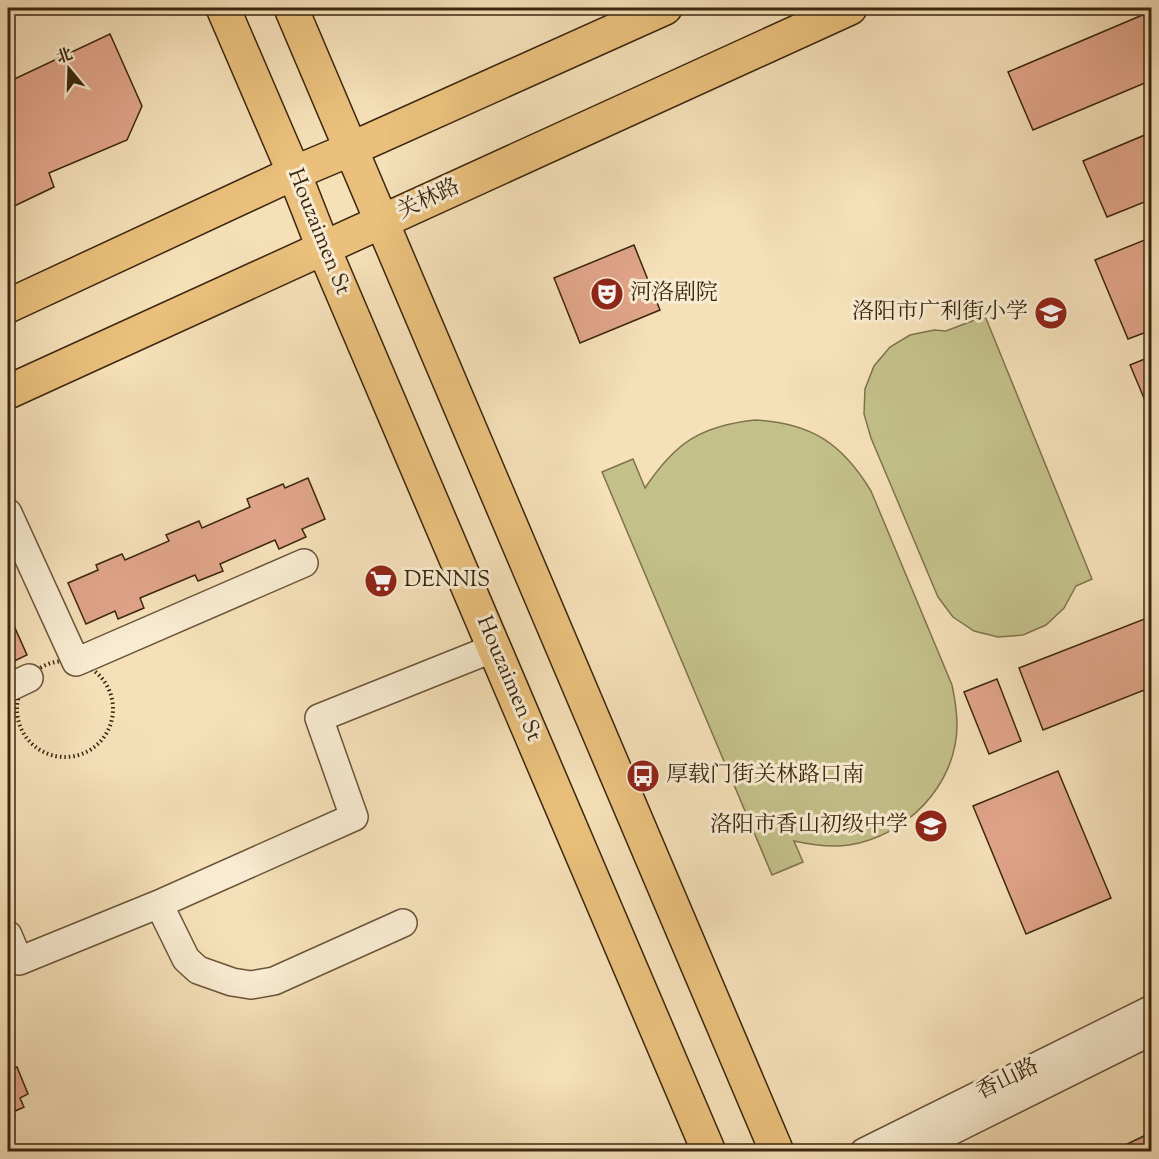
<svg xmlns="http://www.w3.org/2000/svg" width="1159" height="1159" font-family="'Sorts Mill Goudy','Noto Serif SC',serif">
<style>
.green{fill:#c3c08a;stroke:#7f734c;stroke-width:1.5}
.building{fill:#e1a589;stroke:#3b260f;stroke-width:1.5}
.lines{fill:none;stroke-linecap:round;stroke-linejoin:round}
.minor-casing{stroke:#6a5439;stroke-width:30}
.major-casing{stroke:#3b260f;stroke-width:36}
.path{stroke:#3b260f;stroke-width:4;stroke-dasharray:1.5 3;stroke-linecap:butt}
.minor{stroke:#f8ebd1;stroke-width:27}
.major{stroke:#eac07c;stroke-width:33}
.labels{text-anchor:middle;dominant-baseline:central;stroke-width:6;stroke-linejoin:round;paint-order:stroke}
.street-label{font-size:22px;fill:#3b260f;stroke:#f8ebd1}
.poi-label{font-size:22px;fill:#3b260f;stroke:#f8ebd1;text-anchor:start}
</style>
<rect width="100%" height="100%" fill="#f5e0b8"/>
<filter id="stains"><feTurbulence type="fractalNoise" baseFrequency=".00333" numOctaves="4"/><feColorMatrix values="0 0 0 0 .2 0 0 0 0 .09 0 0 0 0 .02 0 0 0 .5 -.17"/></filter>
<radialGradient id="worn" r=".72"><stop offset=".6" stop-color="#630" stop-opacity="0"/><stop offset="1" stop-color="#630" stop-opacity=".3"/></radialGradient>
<!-- green -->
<path class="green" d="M985,316L1092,579L1076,586L1064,608L1046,625L1023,635L998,637L974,631L953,617L938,597L871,438L864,414L865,389L874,366L890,347L910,335L934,330L946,331Z
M755,420C811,423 842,443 871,491L952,685C955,699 957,712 957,726C956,786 906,836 849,845C830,848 812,845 794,841L803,862L772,875L602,472L633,459L645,488C675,443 700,426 755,420Z"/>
<!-- building -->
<path class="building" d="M1152,11V80L1033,130L1008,72Z
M110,34L142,106L127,140L49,173L54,187L8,209V82Z
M1152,132V199L1107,217L1083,161Z
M1152,237V330L1128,339L1095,260Z
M634,245L660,310L580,343L554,278Z
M1152,356V417L1130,365Z
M308,478L325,519L302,529L306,537L279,549L275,540L220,564L223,571L198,581L195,575L140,598L144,608L118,619L115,611L86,624L68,583L98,570L96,565L122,554L125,560L169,541L166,535L199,521L202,528L250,507L247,499L283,484L285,488Z
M1152,616V687L1043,730L1019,668Z
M11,619L27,655L8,664V620Z
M997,679L1021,741L989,754L964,692Z
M1058,771L1111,898L1026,934L973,806Z
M17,1067L28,1094L20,1098L24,1107L13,1112L15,1117L8,1120V1070Z
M1152,1132V1152H1111Z"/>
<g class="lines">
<!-- minor casing -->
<g class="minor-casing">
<path id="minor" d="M8,513L76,662L304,563
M8,688L29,678
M159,904L354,817L319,718L494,648
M8,935L19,961L159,904L186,959L198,970L232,982L251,985L274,981L403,923
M864,1152L1152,1009
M909,1152L1152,1031"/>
</g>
<!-- major casing -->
<g class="major-casing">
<path id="major" d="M223,8L294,173L323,247L709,1152
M291,8L777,1152
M8,306L294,173L351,149L665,8
M8,392L850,8"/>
</g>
<!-- path -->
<path class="path" d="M17 709a48 48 0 1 1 96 0a48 48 0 1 1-96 0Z"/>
<!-- minor -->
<use href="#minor" class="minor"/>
<!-- major -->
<use href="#major" class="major"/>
</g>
<!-- icons -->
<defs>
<g id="theatre-disc" transform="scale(1.725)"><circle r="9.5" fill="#8f2418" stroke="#f8ebd1"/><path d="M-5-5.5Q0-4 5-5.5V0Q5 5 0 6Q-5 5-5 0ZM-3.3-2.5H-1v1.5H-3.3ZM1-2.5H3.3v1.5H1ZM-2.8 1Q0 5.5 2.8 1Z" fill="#fff"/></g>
<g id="school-disc" transform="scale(1.725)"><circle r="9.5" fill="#8f2418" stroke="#f8ebd1"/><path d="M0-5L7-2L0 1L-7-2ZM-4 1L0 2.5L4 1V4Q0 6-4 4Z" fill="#fff"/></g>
<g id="supermarket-disc" transform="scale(1.725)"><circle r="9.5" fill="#8f2418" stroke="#f8ebd1"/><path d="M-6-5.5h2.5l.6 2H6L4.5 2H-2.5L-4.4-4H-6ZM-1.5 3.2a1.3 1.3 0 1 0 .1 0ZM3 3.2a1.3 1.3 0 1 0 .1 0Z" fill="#fff"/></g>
<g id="bus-disc" transform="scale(1.725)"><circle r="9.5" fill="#8f2418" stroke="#f8ebd1"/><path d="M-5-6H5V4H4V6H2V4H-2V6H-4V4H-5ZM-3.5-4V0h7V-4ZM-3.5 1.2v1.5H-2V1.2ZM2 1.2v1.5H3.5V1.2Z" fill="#fff"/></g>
</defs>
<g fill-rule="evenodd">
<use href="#theatre-disc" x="607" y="294"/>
<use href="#school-disc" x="1051" y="313"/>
<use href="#supermarket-disc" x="381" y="581"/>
<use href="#bus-disc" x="643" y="776"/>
<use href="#school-disc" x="931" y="826"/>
</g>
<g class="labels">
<!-- street labels -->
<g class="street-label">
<text transform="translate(429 200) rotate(-25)">关林路</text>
<text transform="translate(318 232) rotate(68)">Houzaimen St</text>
<text transform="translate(508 679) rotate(67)">Houzaimen St</text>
<text transform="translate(1008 1080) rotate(-26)">香山路</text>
</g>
<!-- poi labels -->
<g class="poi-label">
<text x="630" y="294">河洛剧院</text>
<text x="1028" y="313" text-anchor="end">洛阳市广利街小学</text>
<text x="404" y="581">DENNIS</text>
<text x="666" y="776">厚载门街关林路口南</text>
<text x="908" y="826" text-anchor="end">洛阳市香山初级中学</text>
</g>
</g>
<!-- margin -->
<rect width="1159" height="1159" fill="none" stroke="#f5e0b8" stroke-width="30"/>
<rect x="9" y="9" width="1141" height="1141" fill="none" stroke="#3b260f" stroke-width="3"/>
<rect x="15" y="15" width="1129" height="1129" fill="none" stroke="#3b260f" stroke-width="1.5"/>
<!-- north arrow -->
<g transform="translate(69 69) rotate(341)" stroke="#f8ebd1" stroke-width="4.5" paint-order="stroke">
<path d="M0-4.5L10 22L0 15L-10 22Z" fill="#3b260f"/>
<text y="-9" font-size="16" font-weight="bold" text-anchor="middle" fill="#3b260f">北</text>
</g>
<rect width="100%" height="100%" filter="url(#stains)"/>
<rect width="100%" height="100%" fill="url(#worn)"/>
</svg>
